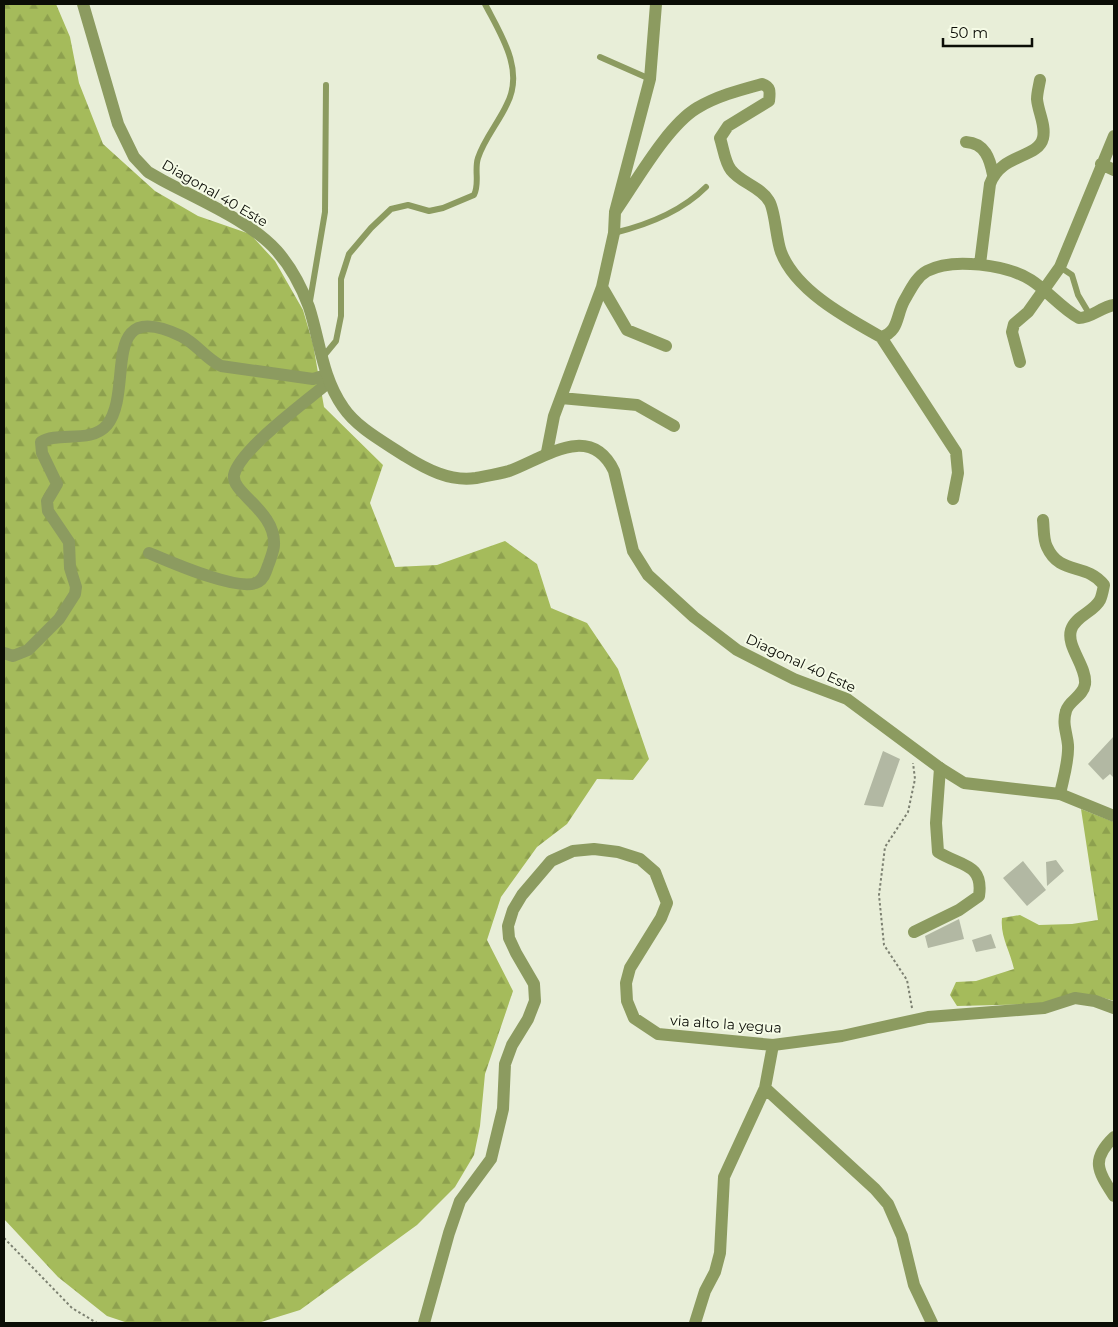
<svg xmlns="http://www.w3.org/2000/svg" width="1118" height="1327" font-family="Montserrat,sans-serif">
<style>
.forest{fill:url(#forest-firs)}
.building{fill:#b2b8a3}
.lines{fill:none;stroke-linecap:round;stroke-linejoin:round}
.path{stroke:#7c8071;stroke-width:2;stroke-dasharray:2.5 2.5;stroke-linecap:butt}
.service{stroke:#8c9b60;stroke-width:6}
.minor{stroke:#8c9b60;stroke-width:12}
.tertiary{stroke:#8c9b60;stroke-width:12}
.labels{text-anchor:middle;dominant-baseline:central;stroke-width:4;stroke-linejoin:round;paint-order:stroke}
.street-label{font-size:14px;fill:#0b0d06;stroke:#f5fbe6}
</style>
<defs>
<pattern id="forest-firs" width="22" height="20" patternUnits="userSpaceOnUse" patternTransform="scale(1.25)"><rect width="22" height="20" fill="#a5bb5b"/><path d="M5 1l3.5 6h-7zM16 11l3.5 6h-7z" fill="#8da04e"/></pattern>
</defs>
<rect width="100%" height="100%" fill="#e8eed8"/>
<!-- forest -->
<path class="forest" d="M4,4H56L70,37L79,83L103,144L155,191L198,216L250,234L275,261L303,310L313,344L324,407L383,465L370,503L395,567L437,565L505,541L537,564L551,608L587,623L618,669L649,759L633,780L597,779L567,824L537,847L501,897L487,940L513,991L485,1074L480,1126L474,1155L455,1187L417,1225L300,1310L258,1323H128L107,1316L58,1277L4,1219Z
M1081,809L1114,822V1001C1086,992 1072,991 1045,1004L957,1006L950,995L956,982L976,981L1014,969C1010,951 1000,936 1002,918L1020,915L1039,925L1072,924L1098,920Z"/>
<!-- building -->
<path class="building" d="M1114,736V778L1110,774L1103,780L1088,764Z
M883,751L900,759L883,807L864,805Z
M1056,860L1064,871L1047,886L1046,862Z
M1023,861L1046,890L1027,906L1003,878Z
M959,919L964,939L928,948L925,936Z
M991,934L996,948L976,952L972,940Z"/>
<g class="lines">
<!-- path -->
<path class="path" d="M912,1008L907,980L884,945L879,895L885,847L908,812L915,779L913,763
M4,1238L72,1308L97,1323"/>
<!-- service -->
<path class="service" d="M600,57L650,79
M614,233C647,225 682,211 706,187
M1060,267L1072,275L1078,295L1090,315
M310,301L325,212L326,85
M322,358L336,341L341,316V279L349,254L371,228L391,209L408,205L429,211L443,208L474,195C480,183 474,170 478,158C484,139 499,122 507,104C525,70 500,33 485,4"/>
<!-- minor -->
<path class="minor" d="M966,142C985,143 990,159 993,175
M1101,164L1114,170
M615,212C636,182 667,126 697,108C717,96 740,90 762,84C771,87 770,92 769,101L728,126L720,138C723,147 725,163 731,170C741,183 761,187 769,201C775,209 776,239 781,252C796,291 847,318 881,337C899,332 896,316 904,301C910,291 916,277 927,271C953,257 1007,265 1031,280C1048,291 1061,308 1079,318C1091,318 1101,307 1114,305
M980,264L990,184C1001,153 1038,159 1043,138C1046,125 1038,112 1037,99C1037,93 1039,86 1040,80
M602,287L627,330L666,346
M881,337L956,452L958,473L953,499
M1020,362L1012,332L1014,324L1028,312L1060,267L1114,136
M561,398L637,405L674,426
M547,452L554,416L602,287L614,233L615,212L650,79L656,4
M1043,520C1044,528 1043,539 1047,547C1060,576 1086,562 1104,585C1103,590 1102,596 1100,600C1094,612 1075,616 1071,630C1066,647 1087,666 1085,684C1083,697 1069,700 1066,711C1062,724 1067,733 1068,745C1069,761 1063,779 1060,794
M149,553C168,561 240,593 258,582C265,578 266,570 269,563C271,557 274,550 274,545C276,511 231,493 234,475C240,449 307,401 329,382
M4,653L13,656L28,650L59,619L75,594L76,587L70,568L69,542L48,511L47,501L57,484L42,453L41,442C58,431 91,444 107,425C135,390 97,296 181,336C197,344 205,358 221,366L313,379L326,375
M914,932L959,910L979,896C984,863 960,866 938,852L936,823L940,768
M765,1088L875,1189L888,1204L902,1236L914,1285L932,1323
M1114,1137C1090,1160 1098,1171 1114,1196
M424,1323L449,1233L460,1201L491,1159L503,1109L505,1064L512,1045L528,1019L535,1001L534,984L516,953L509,938L508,926L513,910L522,895L551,861L573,851L594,849L618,852L640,859L655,872L667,903L661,918L630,968L626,983L627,1001L634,1018L658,1034L773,1045L842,1036L928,1017L1044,1008L1075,998L1095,1001L1114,1008
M695,1323L705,1291L715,1272L720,1253L724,1177L765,1088L773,1045"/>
<!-- tertiary -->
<path class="tertiary" d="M83,4L118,124L134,157L148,172L162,180C197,199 252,222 277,251C291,267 302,288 309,307C320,341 322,377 343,407C357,428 384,442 405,456C426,469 450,482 476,478C486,476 499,474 509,471C543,459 590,421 614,471L633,551L648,575L694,617L737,650L794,679L847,699L940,768L964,783L1060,794L1114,816"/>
</g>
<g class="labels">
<!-- street labels -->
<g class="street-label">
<text transform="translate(215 193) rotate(30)">Diagonal 40 Este</text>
<text transform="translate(801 663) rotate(25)">Diagonal 40 Este</text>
<text transform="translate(726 1024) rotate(4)">via alto la yegua</text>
</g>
</g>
<!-- border -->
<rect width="1118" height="1327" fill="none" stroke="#0b0d06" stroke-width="10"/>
<!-- scale -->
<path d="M943 38v8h89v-8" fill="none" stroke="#0b0d06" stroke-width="2.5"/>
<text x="950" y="38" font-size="15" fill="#0b0d06" stroke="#f5fbe6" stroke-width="4" paint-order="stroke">50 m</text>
</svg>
